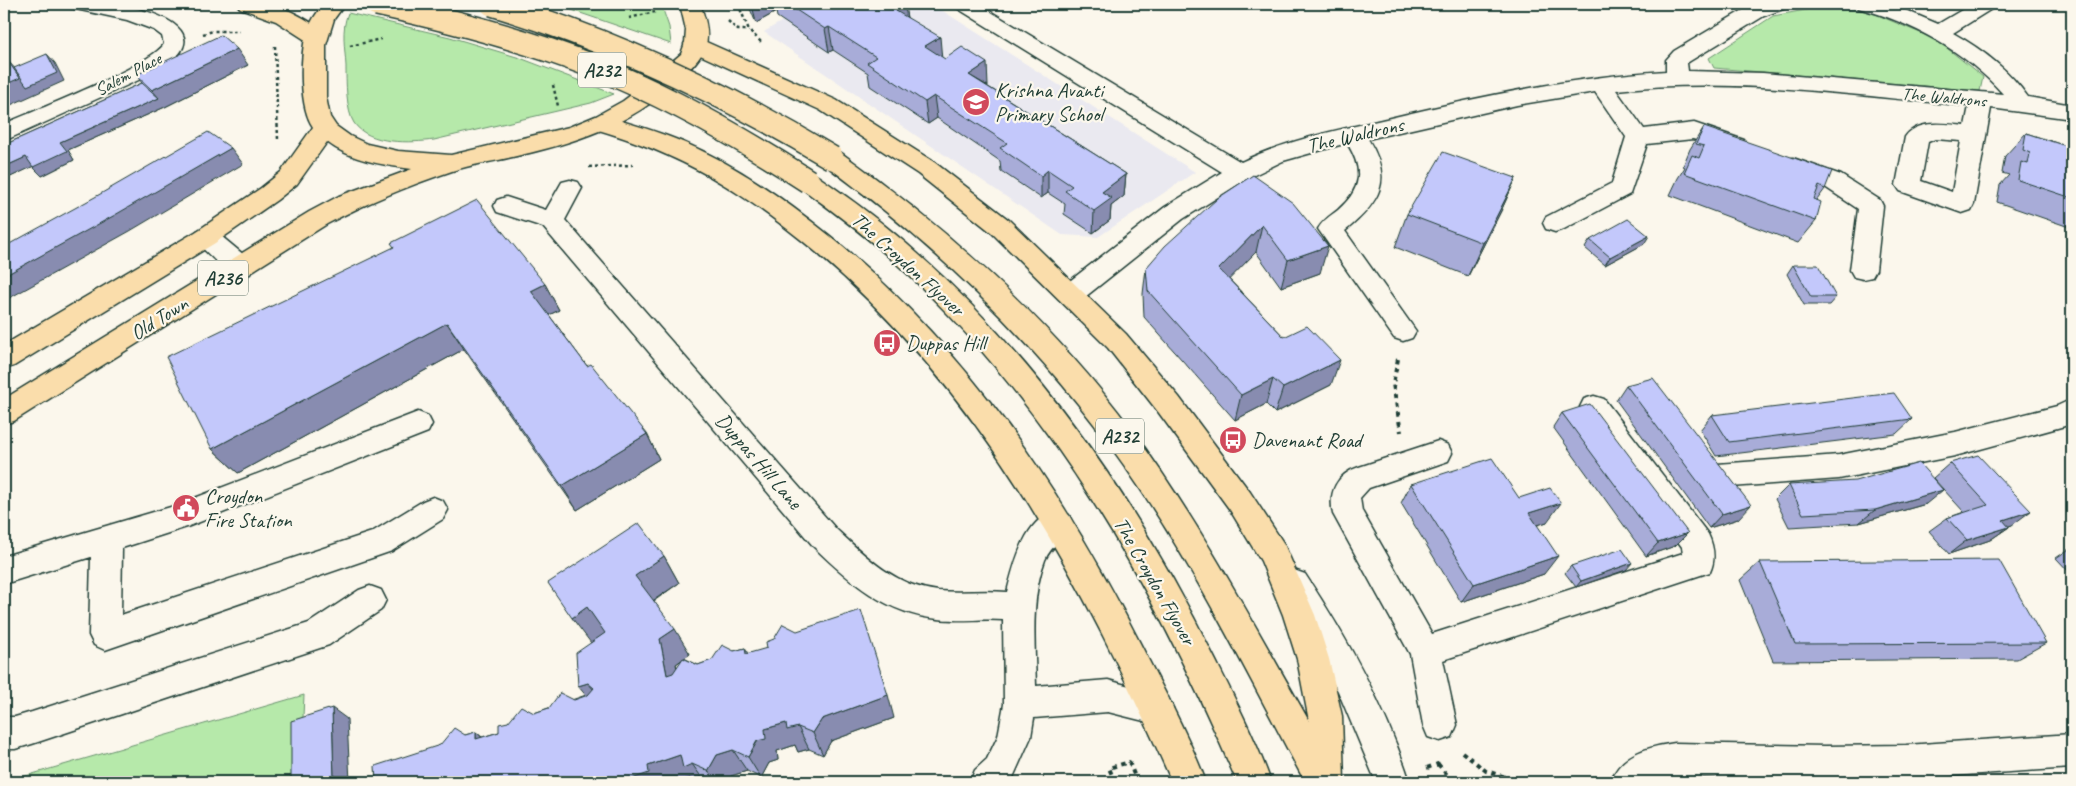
<svg xmlns="http://www.w3.org/2000/svg" width="2076" height="786" font-family="Caveat,sans-serif">
<style>
.built{fill:#eae9f0}
.green{fill:#b6e9aa;stroke:#6a936f}
.lines{fill:none;stroke-linecap:round;stroke-linejoin:round}
.minor-casing{stroke:#1f3d34;stroke-width:3}
.major-casing{stroke:#1f3d34;stroke-width:3}
.highway-casing{stroke:#1f3d34;stroke-width:3}
.path-far1{stroke:#1f3d34;stroke-width:2.5;stroke-dasharray:3 3;stroke-linecap:butt}
.path{stroke:#1f3d34;stroke-width:4;stroke-dasharray:4.5 4.5;stroke-linecap:butt}
.minor{fill:#fbf7ec;fill-rule:evenodd}
.major{fill:#faddab;fill-rule:evenodd}
.highway{fill:#faddab;fill-rule:evenodd}
.highway-bridge-casing{stroke:#1f3d34;stroke-width:26;stroke-linecap:butt}
.highway-bridge{stroke:#faddab;stroke-width:23}
.wall{fill:#a8acd8;stroke:#1f3d34;fill-rule:evenodd}
.shaded-wall{fill:#888cb0;stroke:#1f3d34}
.building{fill:#c3c8fb;stroke:#1f3d34}
.labels{text-anchor:middle;dominant-baseline:central;stroke-width:4.5;stroke-linejoin:round;paint-order:stroke}
.far-street-label{font-size:18px;fill:#1f3d34;stroke:#fbf7ec}
.shield{fill:#fbf7ec;stroke:#61756b;stroke-width:1}
.shield-label{font-size:20px;font-weight:bold;fill:#1f3d34}
.poi-label{font-size:21px;fill:#1f3d34;stroke:#fbf7ec;text-anchor:start}
.street-label{font-size:21px;fill:#1f3d34;stroke:#fbf7ec}
</style>
<rect width="100%" height="100%" fill="#fbf7ec"/>
<filter id="ink" filterUnits="userSpaceOnUse"><feTurbulence type="fractalNoise" baseFrequency=".02" numOctaves="2"/><feDisplacementMap in="SourceGraphic" scale="10" xChannelSelector="R" yChannelSelector="G"/><feConvolveMatrix kernelMatrix="1 2 1 2 8 2 1 2 1" color-interpolation-filters="sRGB"/></filter>
<g filter="url(#ink)">
<!-- built -->
<path class="built" d="M811,4H932L1195,172L1098,237L1062,235L764,32Z"/>
<!-- green -->
<path class="green" d="M554,4H661L669,27L671,44Z
M1821,7L1868,11L1937,40L1983,77L1980,91L1714,68L1709,58L1773,16Z
M348,13L450,37L520,58L614,94L591,103L434,140C411,143 369,145 354,123C346,111 346,81 346,66C345,48 341,30 348,13Z
M304,695L300,782H5Z"/>
<g class="lines">
<!-- minor casing -->
<g class="minor-casing">
<path id="minor" d="M68,4C83,4 99,2 114,4C160,11 224,35 152,74L4,141V124C34,111 150,66 164,44L162,36L154,30L127,20L71,8Z
M954,4H978L1241,162C1287,140 1337,130 1386,119C1478,97 1571,77 1666,71V60L1674,51L1750,6L1758,4H1789L1786,8L1764,16L1690,61L1687,63L1688,71L1763,73L2003,94C1966,52 1912,22 1858,8L1855,4H1891L1938,24L1972,4H1996L1993,8L1953,33C1982,49 2009,70 2028,97L2072,105V119L1991,108L1974,204L1971,210L1962,213L1900,191L1896,185L1905,137C1917,119 1947,124 1965,126L1969,106C1852,95 1734,77 1616,90L1644,129L1694,123L1744,140L1748,146L1744,152L1736,154L1693,139L1647,144L1630,194L1564,229L1555,232L1546,229L1543,223L1546,217L1612,183L1626,137L1595,92L1517,105L1368,139C1394,180 1380,202 1345,231L1416,331L1412,338L1403,341L1394,338L1318,229C1323,220 1330,216 1338,210C1362,189 1364,170 1347,143L1283,161L1248,178L1183,219L1080,301L1071,304L1062,301L1058,294L1062,287L1165,207L1222,172L957,8ZM1935,139L1961,141L1952,192L1921,181L1928,142Z
M1793,158L1841,175L1880,200L1883,206L1876,270L1872,277L1863,279L1854,277L1850,270L1858,209L1825,187L1785,172L1781,166L1785,160Z
M570,180L578,182L582,188L565,220L836,529C866,557 895,586 938,591C961,593 984,590 1007,592C1014,564 1029,500 1069,515L1073,524C1066,538 1051,545 1045,560C1030,599 1035,645 1036,686L1108,680L1168,697L1173,708L1168,719L1156,724L1108,712L1034,718L1031,737L1011,782H970L975,770L987,759L998,736L1004,704L1003,620C982,618 960,622 938,619C887,614 850,582 814,547L543,227L497,212L494,206L497,200L506,197L546,210L562,182Z
M206,228L215,231L250,260L254,267L250,274C229,280 212,256 197,243L194,237L197,231Z
M1594,396L1604,399L1708,534C1714,547 1716,559 1710,572L1443,660L1457,725L1452,737L1440,741L1428,737L1423,725L1410,654L1333,514C1328,492 1337,474 1359,467L1438,441L1448,445L1452,453L1448,461L1369,488L1360,498L1362,511L1432,634L1683,553L1682,547L1584,415L1580,407L1584,399Z
M2072,399V424L1955,456L1839,479L1717,488L1707,485L1703,476L1707,467L1717,464L1839,455L1955,432L2057,406Z
M418,412L428,416L432,424L428,432L187,527L122,548L121,615L372,532L423,501L433,497L443,501L448,510L443,519L392,551L105,650L94,645L89,635L91,557L4,584V556L174,506Z
M1294,570L1305,574C1348,639 1386,708 1410,782H1376L1338,691L1279,584L1283,574Z
M370,586L381,590L386,600L381,610L329,645L32,744L15,749H4V717H15L32,712L309,623L359,590Z
M2072,734V768L1906,779L1825,780L1675,777L1651,782H1610C1621,754 1647,747 1675,743L1825,746L1906,745Z"/>
</g>
<!-- major casing -->
<g class="major-casing">
<path id="major" d="M324,4H345L334,19L326,45V97L330,117L336,126L350,136L367,144L398,151L451,155L569,127L596,116L623,101L647,83L681,54L685,43L686,30L680,4H700C715,43 706,53 679,80C631,126 571,144 508,158C490,162 470,165 452,171C410,185 366,203 327,224L14,421L4,424V399L309,212L339,196L412,169C383,165 350,160 327,142L297,184L277,200L215,243L14,366L4,369V345L197,231L261,188L281,172L313,127C299,107 300,58 306,34C310,23 316,13 324,4Z"/>
</g>
<!-- highway casing -->
<g class="highway-casing">
<path id="highway" d="M237,4C247,4 258,2 268,4C284,6 317,23 326,36L323,41L315,43L307,41L276,21L240,8Z
M695,37L836,100L934,162L1009,220L1126,334L1179,397L1250,492L1284,544L1315,615L1329,659L1342,716L1344,782H1305C1252,683 1202,581 1139,487C1054,360 947,254 824,164L820,158L824,152L832,150L840,152C950,231 1051,321 1132,430C1199,522 1253,622 1309,721L1297,659L1283,615L1261,561L1230,510L1159,413L1108,348L991,232L918,174L820,110L687,49L684,44L687,39Z
M600,115C629,123 657,131 685,143C738,166 785,200 830,236C967,349 1063,490 1142,647C1164,691 1189,736 1206,782H1172C1084,584 984,394 816,252C744,192 683,154 592,128L589,123L592,118Z
M808,173L816,175C851,199 886,225 917,253C1043,365 1141,509 1215,659C1235,699 1256,740 1271,782H1237C1156,592 1054,408 900,267C869,238 834,212 800,187L796,181L800,175Z"/>
</g>
<!-- path-far1 -->
<path class="path-far1" d="M738,4L749,30L762,43
M629,18L655,12
M728,21L738,30H749
M203,34L213,31H239
M275,46L278,140
M350,46L381,39
M553,85L558,106
M589,167L633,165"/>
<!-- path -->
<path class="path" d="M1398,359L1393,384L1401,432
M1462,752L1486,771L1523,782
M1438,764L1453,782
M1427,768L1438,764L1436,760
M1115,782L1109,768L1129,762L1137,782"/>
<!-- minor -->
<use href="#minor" class="minor"/>
<!-- major -->
<use href="#major" class="major"/>
<!-- highway -->
<use href="#highway" class="highway"/>
<!-- highway-bridge casing -->
<g class="highway-bridge-casing">
<path id="highway-bridge" d="M377,4C451,20 524,39 595,67C670,97 740,137 808,181
M492,4C614,41 723,92 832,158"/>
</g>
<!-- highway-bridge -->
<use href="#highway-bridge" class="highway-bridge"/>
</g>
<!-- wall -->
<path class="wall" d="M748,4H904L907,17L941,57L1126,174L1124,196L1111,206L1110,220L1093,233L1064,214L1065,204L1048,193L1041,198L1001,171L1000,161L937,118L928,124L870,86L868,73L833,50L829,52L777,17L776,12L756,23Z
M248,65L165,107L68,150L74,160L42,176L33,166L4,180V145L142,83L136,75Z
M1704,127L1825,189L1817,200L1816,221L1798,243L1670,195L1678,178L1685,167L1683,166L1690,149Z
M2026,133L2072,148V228L1997,202L2000,185L2009,175L2002,173L2005,156Z
M1253,175L1320,273L1281,287L1256,252L1229,279L1284,337L1331,385L1275,413L1266,404L1235,420L1144,317L1143,294L1146,268Z
M1516,178L1501,211L1468,276L1395,247L1407,214Z
M1590,240L1644,244L1605,265L1585,248Z
M1793,265L1836,297L1829,305H1804L1787,274Z
M545,284L559,310L549,315L587,366L647,434L659,459L577,510L464,349L238,473L212,449Z
M1626,385L1738,519L1709,528L1616,400Z
M1562,413L1675,546L1646,556L1553,427Z
M1712,415L1912,419L1896,434L1716,456L1700,430Z
M1950,463L2012,525L2009,526V527L1990,540L1949,554L1929,531L1947,518L1964,512L1933,478Z
M1411,484L1519,498L1547,522L1537,525L1544,574L1461,602L1401,503Z
M1789,485L1926,504L1859,523L1789,527L1775,499Z
M2072,547V575L2056,558Z
M664,556L679,583L654,601L690,654L684,658L698,665L712,660L734,651L745,648L748,654L894,718L831,741L823,755L809,749L798,752L795,745L777,751L778,760L769,763L761,778L747,771L731,776L728,782H694L690,778L440,745L465,735L476,732L482,737L499,732L508,722L586,695L591,643ZM683,659L677,668L676,664Z
M1760,562L2046,643L2017,659L1773,661L1740,580Z
M1571,566L1626,570L1576,587L1565,573Z"/>
<!-- shaded-wall -->
<path class="shaded-wall" d="M752,4H774L776,12L756,23Z
M905,5L908,28L896,11Z
M829,27L833,50L829,52L825,29Z
M940,37L942,60L925,46Z
M237,49L248,65L165,107L68,150L74,160L42,176L33,167L60,142L159,98L152,90Z
M47,54L55,63L64,81L4,108V85L7,60L22,76Z
M987,63L988,86L969,75Z
M934,96L937,118L928,124L925,102Z
M231,148L243,164L130,231L4,301V276Z
M26,157L34,166L4,180V167Z
M1048,170V193L1041,198V176Z
M1126,174L1124,196L1111,206L1110,220L1093,233L1094,211L1102,192Z
M1516,178L1501,211L1468,276L1483,243Z
M4,186L7,190L4,191Z
M1262,225L1256,252L1214,295L1219,269Z
M1649,236L1644,244L1605,265L1610,257Z
M1328,246L1320,273L1281,287L1288,260Z
M545,284L559,310L545,317L531,291Z
M447,323L464,349L238,473L212,449Z
M1340,360L1331,385L1275,413L1283,388Z
M1273,379L1266,404L1235,420L1241,395Z
M647,434L659,459L577,510L562,486Z
M1943,490L1926,504L1859,523L1875,510Z
M1561,503L1547,522L1516,532L1529,513Z
M1751,505L1738,519L1709,528L1722,514Z
M2031,511L2012,525L1984,534L2003,520Z
M2009,527L1990,540L1949,554L1967,540Z
M1688,533L1675,546L1646,556L1658,543Z
M664,556L679,583L651,602L635,576Z
M1558,556L1544,574L1461,602L1474,584Z
M1632,563L1626,570L1576,587L1581,581Z
M587,607L606,633L591,643L572,618Z
M675,629L690,654L676,664L683,698L667,675L660,639Z
M588,683L608,706L598,710L578,686Z
M888,695L894,718L831,741L823,755L813,733L822,719Z
M332,708L347,719L350,782H334Z
M786,723L798,727L809,749L798,752L795,745L777,751L778,760L769,763L761,778L748,757L765,729Z
M476,732L500,754L476,739Z
M733,750L747,771L731,776L728,782H716L708,771L717,755Z
M680,755L692,764L705,782H694L690,778L676,782H627L629,780L648,766Z"/>
<!-- building -->
<path class="building" d="M787,4H904L905,5L896,11L940,37L925,46L945,59L962,47L987,63L969,75L1126,174L1102,192L1112,198L1094,211L1065,191L1072,186L1048,170L1041,176L1000,148L1007,143L934,96L925,102L867,63L876,57L829,27L825,29Z
M221,35L237,49L152,90L136,75Z
M47,54L57,73L27,86L14,68Z
M7,60L20,78L4,85V61Z
M142,83L159,98L60,142L67,151L33,167L26,157L4,167V145Z
M1704,127L1832,171L1825,189L1819,186L1814,199L1821,202L1816,221L1684,173L1692,155L1699,158L1704,146L1696,144Z
M208,132L231,148L115,215L4,276V247L95,197Z
M2026,133L2072,148V198L2018,180L2021,162L2028,164L2030,153L2023,150Z
M1443,152L1516,178L1483,243L1407,214Z
M1253,175L1293,203L1328,246L1288,260L1262,225L1219,269L1284,337L1307,326L1340,360L1283,388L1273,379L1241,395L1148,291L1146,268L1165,246L1218,198Z
M477,200L545,284L531,291L587,366L591,364L647,434L562,486L447,323L212,449L166,357L394,247L391,243Z
M1628,219L1649,236L1610,257L1590,240Z
M1793,265H1818L1836,297H1811Z
M1653,378L1751,505L1722,514L1626,385Z
M1894,393L1912,419L1729,442L1712,415Z
M1590,404L1688,533L1658,543L1562,413Z
M1978,455L2031,511L2003,520L2009,527L1967,540L1947,518L1988,505L1950,463Z
M1492,458L1519,498L1550,488L1561,503L1529,513L1558,556L1474,584L1411,484Z
M1919,463L1943,490L1875,510L1803,514L1789,485L1855,481Z
M639,523L664,556L635,576L675,629L660,639L667,675L673,673L683,658L698,665L712,660L722,645L734,651L745,648L746,654L767,648L766,642L774,639L783,624L797,631L861,610L888,695L822,719L813,733L798,727L787,730L786,723L765,729L766,739L757,741L748,757L733,750L717,755L708,771L692,764L683,768L680,755L648,766L649,773L629,780L627,782H376L375,766L440,745L454,728L465,735L476,732V739L499,732V724L508,722L521,706L534,713L549,708L560,693L574,700L588,695L594,688L588,683L578,686L576,653L605,633L587,607L572,618L548,583Z
M1622,549L1632,563L1581,581L1571,566Z
M1999,560L2046,643L1795,644L1760,562Z
M332,708L334,782H291V721Z"/>
</g>
<!-- icons -->
<defs>
<g id="school-disc" transform="scale(1.4375)"><circle r="9.5" fill="#d1495b" stroke="#fbf7ec"/><path d="M0-5L7-2L0 1L-7-2ZM-4 1L0 2.5L4 1V4Q0 6-4 4Z" fill="#fff"/></g>
<g id="bus-disc" transform="scale(1.4375)"><circle r="9.5" fill="#d1495b" stroke="#fbf7ec"/><path d="M-5-6H5V4H4V6H2V4H-2V6H-4V4H-5ZM-3.5-4V0h7V-4ZM-3.5 1.2v1.5H-2V1.2ZM2 1.2v1.5H3.5V1.2Z" fill="#fff"/></g>
<g id="civic-disc" transform="scale(1.4375)"><circle r="9.5" fill="#d1495b" stroke="#fbf7ec"/><path d="M-.6-6.5H3V-4.5H.6V-3L4-1V1h2V6H-6V1h2V-1L-.6-3ZM-1.2 2.5V6h2.4V2.5Z" fill="#fff"/></g>
</defs>
<g fill-rule="evenodd">
<use href="#school-disc" x="976" y="102"/>
<use href="#bus-disc" x="887" y="343"/>
<use href="#bus-disc" x="1233" y="440"/>
<use href="#civic-disc" x="186" y="508"/>
</g>
<g class="labels">
<!-- far-street labels -->
<g class="far-street-label">
<text transform="translate(128 74) rotate(-28)">Salem Place</text>
<text transform="translate(1944 97) rotate(5)">The Waldrons</text>
</g>
<!-- shield labels -->
<g class="shield">
<rect x="578" y="52.5" width="48" height="35" rx="4"/>
<rect x="198" y="260.5" width="50" height="35" rx="4"/>
<rect x="1096" y="418.5" width="48" height="35" rx="4"/>
</g>
<g class="shield-label">
<text x="602" y="70">A232</text>
<text x="223" y="278">A236</text>
<text x="1120" y="436">A232</text>
</g>
<!-- poi labels -->
<g class="poi-label">
<text x="995" y="90">Krishna Avanti<tspan x="995" dy="24">Primary School</tspan></text>
<text x="906" y="343">Duppas Hill</text>
<text x="1252" y="440">Davenant Road</text>
<text x="205" y="496">Croydon<tspan x="205" dy="24">Fire Station</tspan></text>
</g>
<!-- street labels -->
<g class="street-label">
<text transform="translate(1355 135) rotate(-13)">The Waldrons</text>
<text transform="translate(908 264) rotate(42)">The Croydon Flyover</text>
<text transform="translate(159 318) rotate(-32)">Old Town</text>
<text transform="translate(759 461) rotate(49)">Duppas Hill Lane</text>
<text transform="translate(1155 581) rotate(60)">The Croydon Flyover</text>
</g>
</g>
<!-- margin -->
<rect width="2076" height="786" fill="none" stroke="#fbf7ec" stroke-width="20"/>
<rect x="10" y="10" width="2056" height="766" fill="none" stroke="#1f3d34" stroke-width="2" filter="url(#ink)"/>
</svg>
